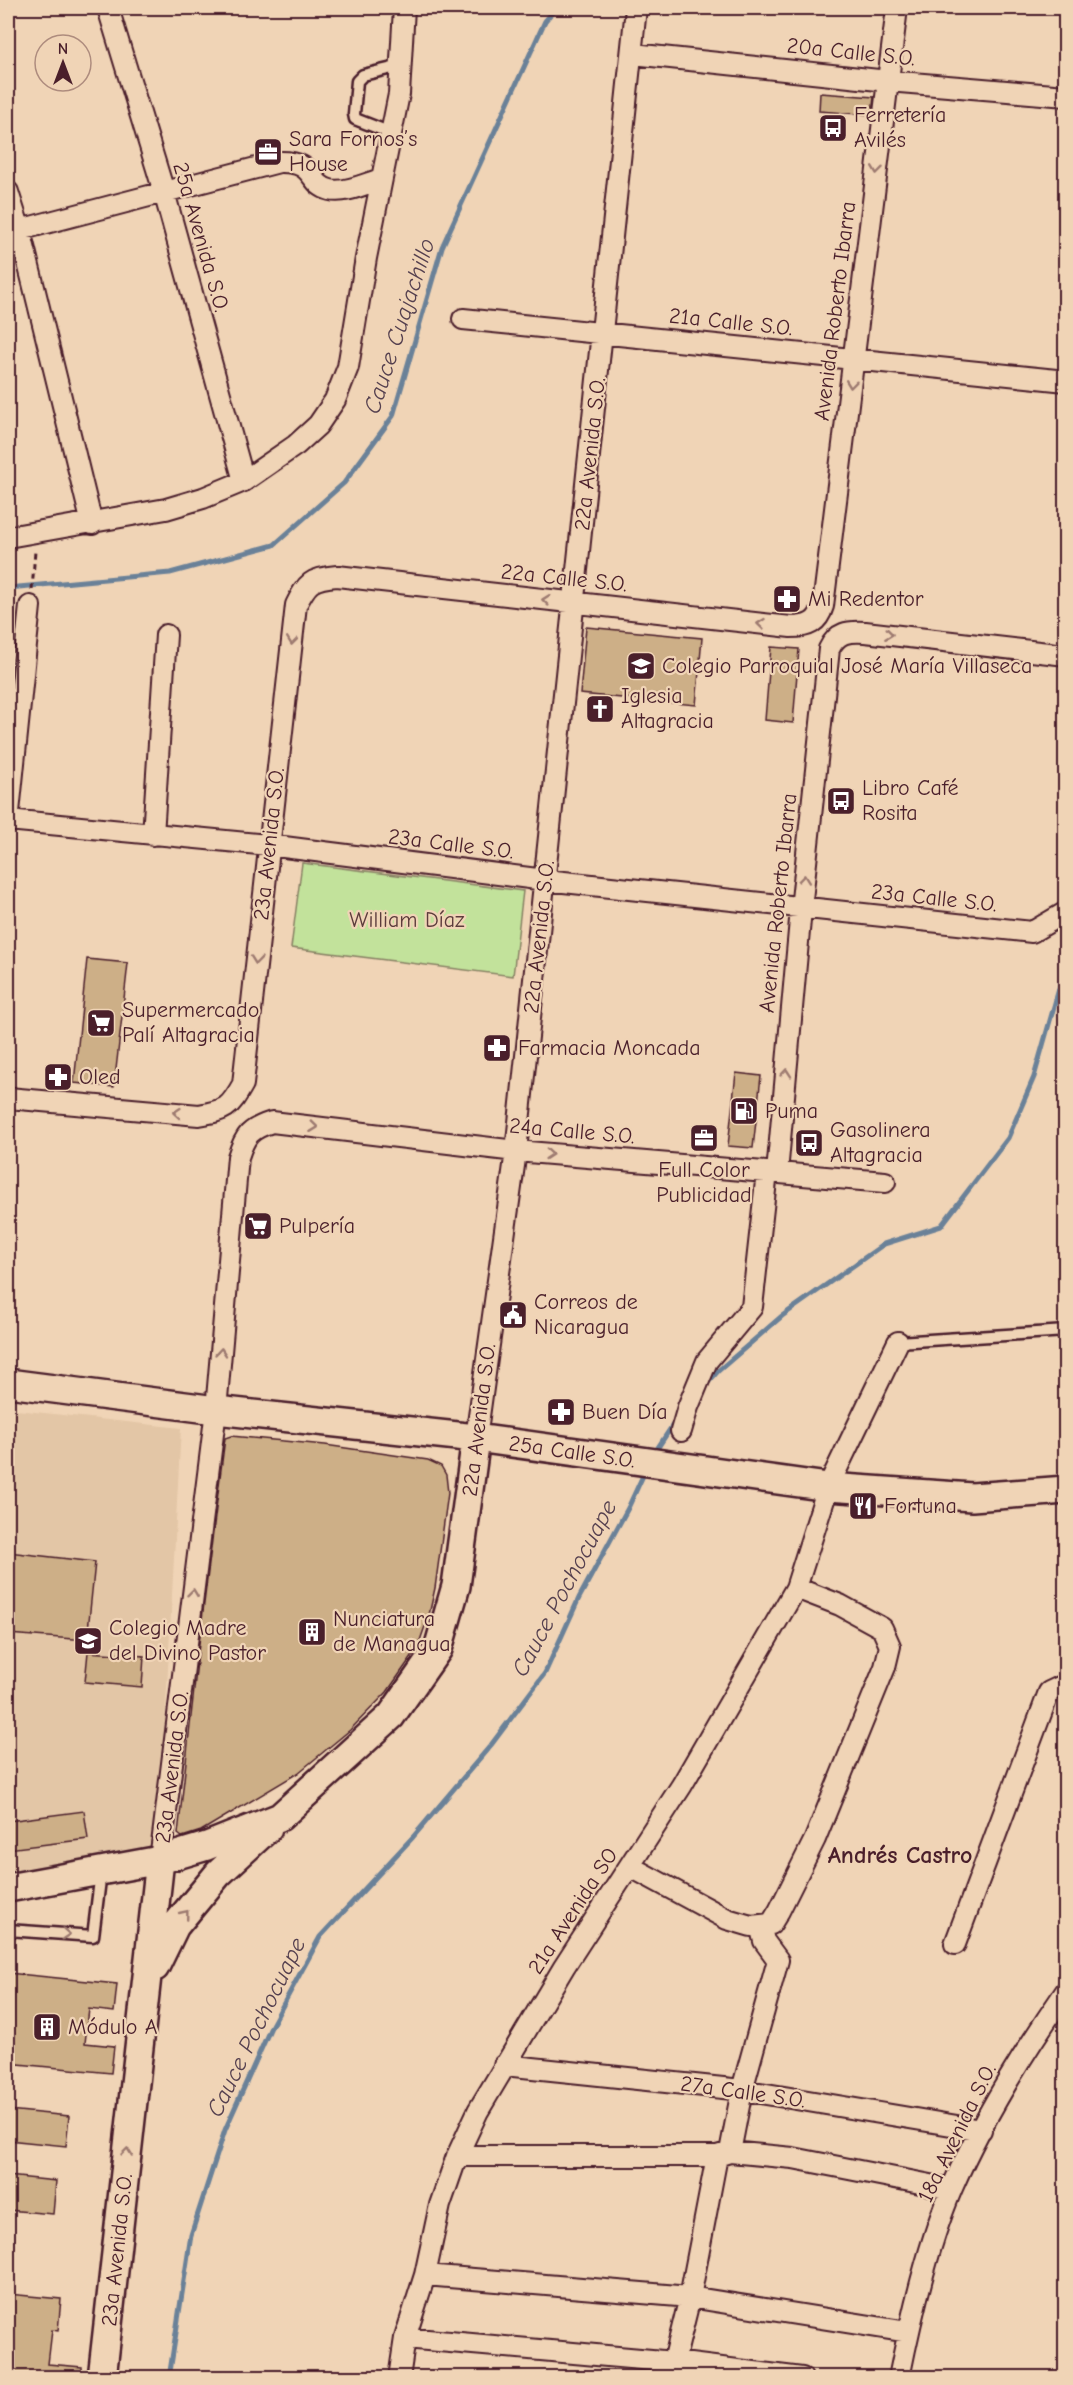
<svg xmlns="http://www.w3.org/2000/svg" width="1073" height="2385" font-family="'Comic Neue',sans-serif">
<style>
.built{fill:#e3c6a6}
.green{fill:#c2e29b;stroke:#868063;stroke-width:1.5}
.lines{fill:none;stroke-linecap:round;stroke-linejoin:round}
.stream{stroke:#6a8198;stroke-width:5}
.building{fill:#cdaf87;stroke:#4a1f2b;stroke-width:1.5}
.lane-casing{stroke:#4a1f2b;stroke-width:15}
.street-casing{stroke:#4a1f2b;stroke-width:24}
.secondary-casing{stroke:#4a1f2b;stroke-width:32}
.path{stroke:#4a1f2b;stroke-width:3;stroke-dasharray:6 4.5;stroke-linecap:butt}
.lane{stroke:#f0d4b6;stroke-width:10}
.street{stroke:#f0d4b6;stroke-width:20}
.secondary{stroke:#f0d4b6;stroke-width:27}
.oneway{stroke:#9d7a70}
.labels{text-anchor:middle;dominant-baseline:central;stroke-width:4.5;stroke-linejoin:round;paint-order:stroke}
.street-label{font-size:22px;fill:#4a1f2b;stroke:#f0d4b6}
.poi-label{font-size:22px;fill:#4a1f2b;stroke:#f0d4b6;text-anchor:start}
.park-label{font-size:22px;fill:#5c3c3c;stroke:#f0d4b6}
.water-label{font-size:24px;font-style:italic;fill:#55404f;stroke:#f0d4b6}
.neighbourhood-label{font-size:24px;font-weight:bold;fill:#4a1f2b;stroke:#f0d4b6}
</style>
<rect width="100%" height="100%" fill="#f0d4b6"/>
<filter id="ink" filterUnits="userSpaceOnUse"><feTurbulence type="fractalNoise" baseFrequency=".0167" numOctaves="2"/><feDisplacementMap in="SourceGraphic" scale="12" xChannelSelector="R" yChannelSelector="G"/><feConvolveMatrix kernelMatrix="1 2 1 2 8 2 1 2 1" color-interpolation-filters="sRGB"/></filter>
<g filter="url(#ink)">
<!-- built -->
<path class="built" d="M8,1409L181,1428L158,1854L44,1867L8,1876Z"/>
<!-- green -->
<path class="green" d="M302,863L523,891L513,976L291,948Z"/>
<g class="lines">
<!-- stream -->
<path class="stream" d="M8,588L170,573L274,545L344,483L393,416L442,247L545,21L556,8
M705,1386L718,1371L782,1316L884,1244L941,1226L1008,1138L1034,1077L1066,964
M653,1455L676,1420
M169,2378L191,2235L225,2130L271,2027L320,1937L413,1837L491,1745L545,1673L579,1598L628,1508L646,1469"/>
</g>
<!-- building -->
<path class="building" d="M820,93L874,97L872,115L819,111Z
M586,627L702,638L696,705L580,694Z
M771,647L799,649L793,723L765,720Z
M87,959L128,963L114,1087L74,1083Z
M736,1073L761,1076L753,1148L728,1146Z
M231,1436L325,1445L428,1460L441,1466L446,1475L448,1493L435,1588L429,1615L417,1649L387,1692L350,1730L298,1773L201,1831L182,1837L178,1834L200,1635L225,1438Z
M8,1552L95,1562L87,1640L8,1634Z
M88,1652L144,1656L142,1687L85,1682Z
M84,1811L88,1839L8,1849V1821Z
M8,1973L117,1984L114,2012L89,2009L85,2043L114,2046L111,2073L8,2063Z
M8,2110L69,2116L66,2146L8,2140Z
M8,2176L56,2181L53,2214L8,2210Z
M8,2294L61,2299L58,2331L52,2330L48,2364L82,2367V2378H8Z"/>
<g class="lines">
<!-- lane casing -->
<g class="lane-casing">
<path id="lane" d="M391,133L355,119L354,114L357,81L363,75L401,66
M898,1342L1066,1331
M8,1930L93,1936L101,1872"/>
</g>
<!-- street casing -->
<g class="street-casing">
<path id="street" d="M108,8L164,192L244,481
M633,54L888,81L1066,96
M8,192L20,230L92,524
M8,233L279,162C317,161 307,184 330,190C345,194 367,183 381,179
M463,319L1066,381
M8,537L166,509L203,498L244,481L296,445L318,425L335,400L348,367L366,258L399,94L404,8
M8,820L268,845L545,880L1032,932L1066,912
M8,822L30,606
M153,835L166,635
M8,1098L199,1115C226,1110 229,1109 243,1084L296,605C307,583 311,578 337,576L791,627C808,627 818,623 823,606L897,8
M777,1173L801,909L829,649C837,632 848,631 865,632L1066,655
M681,1431L688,1407L707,1361L752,1307L767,1172
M476,1438L516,1151L636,8
M160,1860L216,1410L238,1157C245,1135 250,1129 272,1122L516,1151L885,1182
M631,1867L727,1919L751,1926L771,1924L779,1911L815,1839L885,1667L890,1646L882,1628L840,1605L796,1588
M955,1944L1049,1692L1066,1684
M504,2065L742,2090L981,2130
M730,2152L742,2090L778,1960L764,1941L760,1925
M457,2156H717L730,2152L793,2158L951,2189
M425,2275L690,2297L908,2332
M405,2338L674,2362L802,2378
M399,2378L405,2338L425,2275L440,2205L457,2156L478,2111L564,1967L682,1785L796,1588L828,1487L898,1342
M670,2378L690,2297L717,2156
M899,2378C911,2318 928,2244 952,2188C982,2119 1023,2053 1066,1991"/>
</g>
<!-- secondary casing -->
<g class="secondary-casing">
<path id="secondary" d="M8,1383L216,1410L476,1438L828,1487L972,1497L1066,1490
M8,1888L160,1860L207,1846L280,1817L391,1716L438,1649L456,1586L476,1438
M155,1967L175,1926L218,1874L268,1828
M102,2378L160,1860"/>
</g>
<!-- path -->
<path class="path" d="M32,590L35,551"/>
<!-- lane -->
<use href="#lane" class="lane"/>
<!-- street -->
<use href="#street" class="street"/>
<!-- secondary -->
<use href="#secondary" class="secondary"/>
</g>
<!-- one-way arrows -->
<defs><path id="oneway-chevron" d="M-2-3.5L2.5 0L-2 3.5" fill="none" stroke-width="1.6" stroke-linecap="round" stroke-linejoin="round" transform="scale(1.5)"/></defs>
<g class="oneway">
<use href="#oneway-chevron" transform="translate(877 170) rotate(97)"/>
<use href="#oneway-chevron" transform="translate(851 384) rotate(97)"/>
<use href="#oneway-chevron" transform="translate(546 600) rotate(-174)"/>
<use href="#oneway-chevron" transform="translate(761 624) rotate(-174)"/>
<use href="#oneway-chevron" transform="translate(889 634) rotate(7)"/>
<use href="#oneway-chevron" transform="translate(292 641) rotate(97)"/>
<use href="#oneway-chevron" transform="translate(804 879) rotate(-84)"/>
<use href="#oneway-chevron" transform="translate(256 960) rotate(96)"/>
<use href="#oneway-chevron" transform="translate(786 1073) rotate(-85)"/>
<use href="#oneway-chevron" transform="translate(177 1113) rotate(-175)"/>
<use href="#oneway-chevron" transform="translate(314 1127) rotate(7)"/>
<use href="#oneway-chevron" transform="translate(549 1154) rotate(5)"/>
<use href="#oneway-chevron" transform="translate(221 1352) rotate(-85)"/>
<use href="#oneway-chevron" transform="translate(193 1593) rotate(-83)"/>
<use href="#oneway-chevron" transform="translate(185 1914) rotate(-51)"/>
<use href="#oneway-chevron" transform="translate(66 1934) rotate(4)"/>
<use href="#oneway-chevron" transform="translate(127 2152) rotate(-84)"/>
</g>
</g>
<!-- icons -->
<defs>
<g id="bus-square" transform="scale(1.5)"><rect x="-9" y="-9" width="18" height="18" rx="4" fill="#4a1f2b" stroke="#f0d4b6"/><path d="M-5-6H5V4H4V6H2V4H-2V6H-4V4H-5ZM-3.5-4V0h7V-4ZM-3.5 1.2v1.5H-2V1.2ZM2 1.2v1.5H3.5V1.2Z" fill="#fff"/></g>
<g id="office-square" transform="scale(1.5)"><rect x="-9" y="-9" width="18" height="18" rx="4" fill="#4a1f2b" stroke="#f0d4b6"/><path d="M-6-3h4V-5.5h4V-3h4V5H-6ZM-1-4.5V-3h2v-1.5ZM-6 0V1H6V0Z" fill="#fff"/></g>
<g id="pharmacy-square" transform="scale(1.5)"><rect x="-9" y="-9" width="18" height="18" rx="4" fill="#4a1f2b" stroke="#f0d4b6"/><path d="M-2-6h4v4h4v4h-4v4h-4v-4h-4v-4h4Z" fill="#fff"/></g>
<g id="school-square" transform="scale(1.5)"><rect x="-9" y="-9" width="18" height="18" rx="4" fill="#4a1f2b" stroke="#f0d4b6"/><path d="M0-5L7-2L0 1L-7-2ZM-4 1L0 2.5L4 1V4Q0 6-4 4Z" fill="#fff"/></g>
<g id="church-square" transform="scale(1.5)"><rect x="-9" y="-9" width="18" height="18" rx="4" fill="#4a1f2b" stroke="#f0d4b6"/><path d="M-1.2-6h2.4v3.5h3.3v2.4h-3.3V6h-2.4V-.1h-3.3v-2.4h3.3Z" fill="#fff"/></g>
<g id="supermarket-square" transform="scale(1.5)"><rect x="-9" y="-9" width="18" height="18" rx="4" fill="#4a1f2b" stroke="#f0d4b6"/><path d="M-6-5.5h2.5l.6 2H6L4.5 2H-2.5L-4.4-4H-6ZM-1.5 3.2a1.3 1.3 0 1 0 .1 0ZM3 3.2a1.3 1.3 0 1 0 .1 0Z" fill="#fff"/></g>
<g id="fuel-square" transform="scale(1.5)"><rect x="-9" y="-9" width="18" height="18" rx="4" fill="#4a1f2b" stroke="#f0d4b6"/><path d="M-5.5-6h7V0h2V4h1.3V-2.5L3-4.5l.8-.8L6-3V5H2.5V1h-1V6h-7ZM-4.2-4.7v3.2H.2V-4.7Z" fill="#fff"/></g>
<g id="civic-square" transform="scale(1.5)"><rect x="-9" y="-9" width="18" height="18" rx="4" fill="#4a1f2b" stroke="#f0d4b6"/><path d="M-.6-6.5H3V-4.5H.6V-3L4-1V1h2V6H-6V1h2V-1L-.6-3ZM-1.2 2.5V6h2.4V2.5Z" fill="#fff"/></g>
<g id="restaurant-square" transform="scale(1.5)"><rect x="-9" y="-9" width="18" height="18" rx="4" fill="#4a1f2b" stroke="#f0d4b6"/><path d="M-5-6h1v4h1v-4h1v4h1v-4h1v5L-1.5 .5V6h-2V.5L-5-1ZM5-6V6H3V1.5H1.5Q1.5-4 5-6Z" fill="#fff"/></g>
<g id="building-square" transform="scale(1.5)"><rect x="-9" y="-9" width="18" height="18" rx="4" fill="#4a1f2b" stroke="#f0d4b6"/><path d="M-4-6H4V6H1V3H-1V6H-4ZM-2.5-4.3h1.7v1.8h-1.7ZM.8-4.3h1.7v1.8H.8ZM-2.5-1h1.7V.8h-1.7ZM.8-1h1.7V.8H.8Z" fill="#fff"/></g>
</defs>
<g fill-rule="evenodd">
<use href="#bus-square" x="833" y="128"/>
<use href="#office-square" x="268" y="152"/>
<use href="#pharmacy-square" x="787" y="599"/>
<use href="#school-square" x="641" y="666"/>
<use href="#church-square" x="600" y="709"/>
<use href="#bus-square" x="841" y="801"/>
<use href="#supermarket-square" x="101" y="1023"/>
<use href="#pharmacy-square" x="497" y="1048"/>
<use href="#pharmacy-square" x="58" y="1077"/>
<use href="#fuel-square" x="744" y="1111"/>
<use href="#office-square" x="704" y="1138"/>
<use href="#bus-square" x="809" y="1143"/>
<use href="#supermarket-square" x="258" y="1226"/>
<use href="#civic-square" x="513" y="1315"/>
<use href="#pharmacy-square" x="561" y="1412"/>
<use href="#restaurant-square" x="863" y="1506"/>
<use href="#building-square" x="312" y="1632"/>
<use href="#school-square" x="88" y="1641"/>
<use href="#building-square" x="47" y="2027"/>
</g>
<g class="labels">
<!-- street labels -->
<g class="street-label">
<text transform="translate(851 52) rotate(6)">20a Calle S.O.</text>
<text transform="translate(201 237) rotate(74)">25a Avenida S.O.</text>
<text transform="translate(835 311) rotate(-83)">Avenida Roberto Ibarra</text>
<text transform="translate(731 322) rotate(6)">21a Calle S.O.</text>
<text transform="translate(590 454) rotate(-84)">22a Avenida S.O.</text>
<text transform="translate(564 578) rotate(6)">22a Calle S.O.</text>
<text transform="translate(269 844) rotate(-84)">23a Avenida S.O.</text>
<text transform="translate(451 844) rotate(7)">23a Calle S.O.</text>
<text transform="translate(934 898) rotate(6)">23a Calle S.O.</text>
<text transform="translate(778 903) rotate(-84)">Avenida Roberto Ibarra</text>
<text transform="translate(539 937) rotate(-84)">22a Avenida S.O.</text>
<text transform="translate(572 1131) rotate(5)">24a Calle S.O.</text>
<text transform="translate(479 1420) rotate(-83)">22a Avenida S.O.</text>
<text transform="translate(572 1452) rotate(8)">25a Calle S.O.</text>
<text transform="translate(172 1767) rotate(-83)">23a Avenida S.O.</text>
<text transform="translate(573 1911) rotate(-57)">21a Avenida SO</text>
<text transform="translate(743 2092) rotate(8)">27a Calle S.O.</text>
<text transform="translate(957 2133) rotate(-64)">18a Avenida S.O.</text>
<text transform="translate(117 2250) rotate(-84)">23a Avenida S.O.</text>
</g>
<!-- poi labels -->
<g class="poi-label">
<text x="854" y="115">Ferretería<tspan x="854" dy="25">Avilés</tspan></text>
<text x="289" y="139">Sara Fornos’s<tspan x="289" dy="25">House</tspan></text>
<text x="808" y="599">Mi Redentor</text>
<text x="662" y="666">Colegio Parroquial José María Villaseca</text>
<text x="621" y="696">Iglesia<tspan x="621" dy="25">Altagracia</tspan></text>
<text x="862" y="788">Libro Café<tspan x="862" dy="25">Rosita</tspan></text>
<text x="122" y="1010">Supermercado<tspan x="122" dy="25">Palí Altagracia</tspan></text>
<text x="518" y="1048">Farmacia Moncada</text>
<text x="79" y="1077">Oled</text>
<text x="765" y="1111">Puma</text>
<text x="830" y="1130">Gasolinera<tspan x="830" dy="25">Altagracia</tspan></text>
<text x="704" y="1170" text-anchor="middle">Full Color<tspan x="704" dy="25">Publicidad</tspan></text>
<text x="279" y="1226">Pulpería</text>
<text x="534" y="1302">Correos de<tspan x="534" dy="25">Nicaragua</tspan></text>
<text x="582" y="1412">Buen Día</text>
<text x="884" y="1506">Fortuna</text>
<text x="333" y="1619">Nunciatura<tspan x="333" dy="25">de Managua</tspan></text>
<text x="109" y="1628">Colegio Madre<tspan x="109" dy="25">del Divino Pastor</tspan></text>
<text x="68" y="2027">Módulo A</text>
</g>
<!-- park labels -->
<g class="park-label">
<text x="407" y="920">William Díaz</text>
</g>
<!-- water labels -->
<g class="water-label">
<text transform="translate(399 326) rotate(-72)">Cauce Cuajachillo</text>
<text transform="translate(564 1588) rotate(-62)">Cauce Pochocuape</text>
<text transform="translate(256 2027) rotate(-64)">Cauce Pochocuape</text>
</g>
<!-- neighbourhood labels -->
<g class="neighbourhood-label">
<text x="900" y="1855">Andrés Castro</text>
</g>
</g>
<!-- margin -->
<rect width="1073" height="2385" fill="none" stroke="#f0d4b6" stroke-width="30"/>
<rect x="15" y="15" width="1043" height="2355" fill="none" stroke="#4a1f2b" stroke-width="2" filter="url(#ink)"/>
<!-- north arrow -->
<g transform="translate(63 63)"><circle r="28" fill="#f0d4b6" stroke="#ae8c7e" stroke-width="1.5"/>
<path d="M0-4.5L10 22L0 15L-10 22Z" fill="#4a1f2b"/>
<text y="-9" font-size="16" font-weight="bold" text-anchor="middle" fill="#4a1f2b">N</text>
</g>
</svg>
